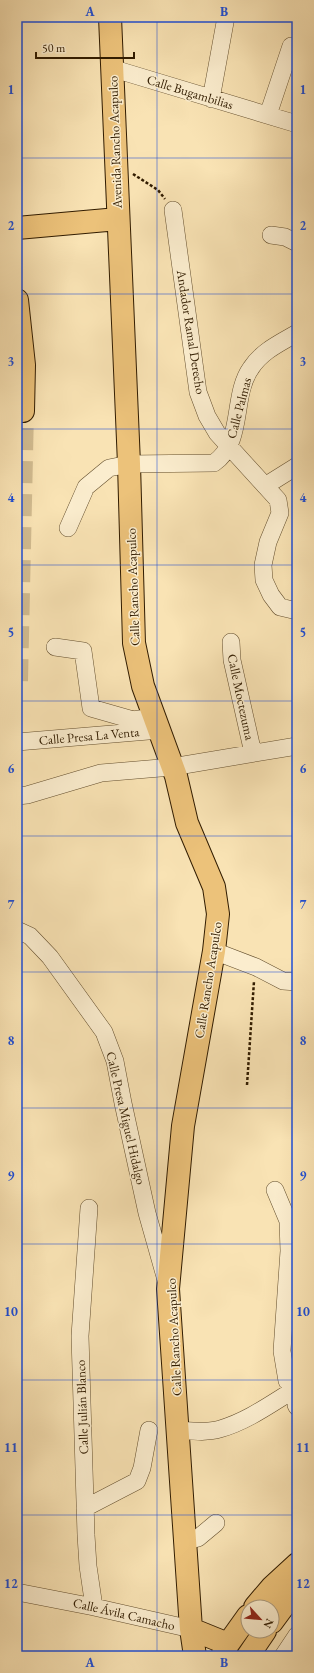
<svg xmlns="http://www.w3.org/2000/svg" width="314" height="1673" font-family="'EB Garamond',serif">
<style>
.lines{fill:none;stroke-linecap:round;stroke-linejoin:round}
.highway-tunnel{stroke:#d1bb90;stroke-width:22;stroke-dasharray:22 11;stroke-linecap:butt}
.minor-casing{stroke:#634e2d;stroke-width:18}
.major-casing{stroke:#311c00;stroke-width:24}
.highway-casing{stroke:#311c00;stroke-width:24}
.path{stroke:#311c00;stroke-width:2.5;stroke-dasharray:3 2;stroke-linecap:butt}
.minor{stroke:#fbedce;stroke-width:17}
.major{stroke:#ecc27a;stroke-width:22}
.highway{stroke:#ecc27a;stroke-width:22}
.grid{fill:none;stroke:#1d4ed8;stroke-width:1;stroke-opacity:0.55}
.labels{text-anchor:middle;dominant-baseline:central;stroke-width:3;stroke-linejoin:round;paint-order:stroke}
.street-label{font-size:13px;fill:#311c00;stroke:#fbedce}
.neatline{fill:none;stroke:#1d4ed8;stroke-width:1.5}
.grid-label{font-size:13px;text-anchor:middle;font-weight:bold;fill:#1d4ed8}
</style>
<rect width="100%" height="100%" fill="#f9e3b4"/>
<filter id="stains"><feTurbulence type="fractalNoise" baseFrequency=".005" numOctaves="4"/><feColorMatrix values="0 0 0 0 .2 0 0 0 0 .09 0 0 0 0 .02 0 0 0 .5 -.17"/></filter>
<radialGradient id="worn" r=".72"><stop offset=".6" stop-color="#630" stop-opacity="0"/><stop offset="1" stop-color="#630" stop-opacity=".3"/></radialGradient>
<g class="lines">
<!-- highway-tunnel -->
<path class="highway-tunnel" d="M17,681L23,411"/>
<!-- minor casing -->
<g class="minor-casing">
<path id="minor" d="M111,68L297,124
M211,99L226,17
M268,115L291,46
M173,210L198,392L207,416L217,433L278,500L280,513L268,542L263,565L264,580L271,595L280,607L297,611
M271,235L285,237L297,243
M265,486L297,466
M68,528L86,487L109,468L129,464L214,463C245,441 231,396 251,368C262,351 280,343 297,333
M231,642L232,660L253,753
M55,647L83,651L91,708L133,720L153,717
M17,742L160,730
M17,796L27,795L101,773L172,767L297,746
M17,930L30,936L50,957L104,1032L115,1061L123,1103L147,1213L166,1280
M214,951L256,967L283,981L297,982
M275,1190L288,1221L289,1251L282,1351L287,1381
M89,1208L80,1336L86,1535L88,1566L94,1607
M296,1405L297,1407
M179,1430C192,1431 207,1433 220,1429C248,1421 272,1403 297,1388
M85,1508L137,1481L142,1468L149,1430
M186,1541L198,1538L216,1523
M17,1592L94,1607L191,1629
M283,1656L297,1635"/>
</g>
<!-- major casing -->
<g class="major-casing">
<path id="major" d="M110,17L129,464L134,643L143,686L176,776L187,823L214,887L218,914L214,951L183,1126L168,1289L191,1629L195,1656
M17,228L118,219
M255,1607L272,1587L297,1564
M272,1622L286,1603L297,1593
M191,1629L228,1644
M222,1656L228,1644L248,1616
M248,1656L265,1631"/>
</g>
<!-- highway casing -->
<g class="highway-casing">
<path id="highway" d="M17,300L24,365L23,411"/>
</g>
<!-- path -->
<path class="path" d="M133,174L158,190L165,199
M247,1085L254,981"/>
<!-- minor -->
<use href="#minor" class="minor"/>
<!-- major -->
<use href="#major" class="major"/>
<!-- highway -->
<use href="#highway" class="highway"/>
</g>
<!-- grid -->
<path class="grid" d="M157,17V1656M17,158H297M17,294H297M17,429H297M17,565H297M17,701H297M17,836H297M17,972H297M17,1108H297M17,1244H297M17,1380H297M17,1515H297"/>
<g class="labels">
<!-- street labels -->
<g class="street-label">
<text transform="translate(190 92) rotate(17)">Calle Bugambilias</text>
<text transform="translate(115 142) rotate(-92)">Avenida Rancho Acapulco</text>
<text transform="translate(191 332) rotate(81)">Andador Ramal Derecho</text>
<text transform="translate(239 408) rotate(-75)">Calle Palmas</text>
<text transform="translate(133 587) rotate(-92)">Calle Rancho Acapulco</text>
<text transform="translate(241 697) rotate(78)">Calle Moctezuma</text>
<text transform="translate(89 736) rotate(-5)">Calle Presa La Venta</text>
<text transform="translate(208 980) rotate(-81)">Calle Rancho Acapulco</text>
<text transform="translate(126 1118) rotate(77)">Calle Presa Miguel Hidalgo</text>
<text transform="translate(174 1337) rotate(-93)">Calle Rancho Acapulco</text>
<text transform="translate(82 1407) rotate(-92)">Calle Julián Blanco</text>
<text transform="translate(124 1614) rotate(13)">Calle Ávila Camacho</text>
</g>
</g>
<!-- margin -->
<rect width="314" height="1673" fill="none" stroke="#f9e3b4" stroke-width="44"/>
<!-- north arrow -->
<g transform="translate(260 1619) rotate(117)"><circle r="19" fill="#fbedce" stroke="#aa997c"/>
<path d="M0-3L7 15L0 10L-7 15Z" fill="#8f2418"/>
<text y="-6" font-size="11" font-weight="bold" text-anchor="middle" fill="#311c00">N</text>
</g>
<!-- scale -->
<path d="M36 52v6h98v-6" fill="none" stroke="#311c00" stroke-width="2"/>
<text x="42" y="52" font-size="12" fill="#311c00" stroke="#fbedce" stroke-width="3" paint-order="stroke">50 m</text>
<rect x="22" y="22" width="270" height="1629" class="neatline"/>
<g class="grid-label">
<text x="90" y="16">A</text>
<text x="224" y="16">B</text>
<text x="11" y="94">1</text>
<text x="303" y="94">1</text>
<text x="11" y="230">2</text>
<text x="303" y="230">2</text>
<text x="11" y="366">3</text>
<text x="303" y="366">3</text>
<text x="11" y="502">4</text>
<text x="303" y="502">4</text>
<text x="11" y="637">5</text>
<text x="303" y="637">5</text>
<text x="11" y="773">6</text>
<text x="303" y="773">6</text>
<text x="11" y="909">7</text>
<text x="303" y="909">7</text>
<text x="11" y="1045">8</text>
<text x="303" y="1045">8</text>
<text x="11" y="1180">9</text>
<text x="303" y="1180">9</text>
<text x="11" y="1316">10</text>
<text x="303" y="1316">10</text>
<text x="11" y="1452">11</text>
<text x="303" y="1452">11</text>
<text x="11" y="1588">12</text>
<text x="303" y="1588">12</text>
<text x="90" y="1667">A</text>
<text x="224" y="1667">B</text>
</g>
<rect width="100%" height="100%" filter="url(#stains)"/>
<rect width="100%" height="100%" fill="url(#worn)"/>
</svg>
